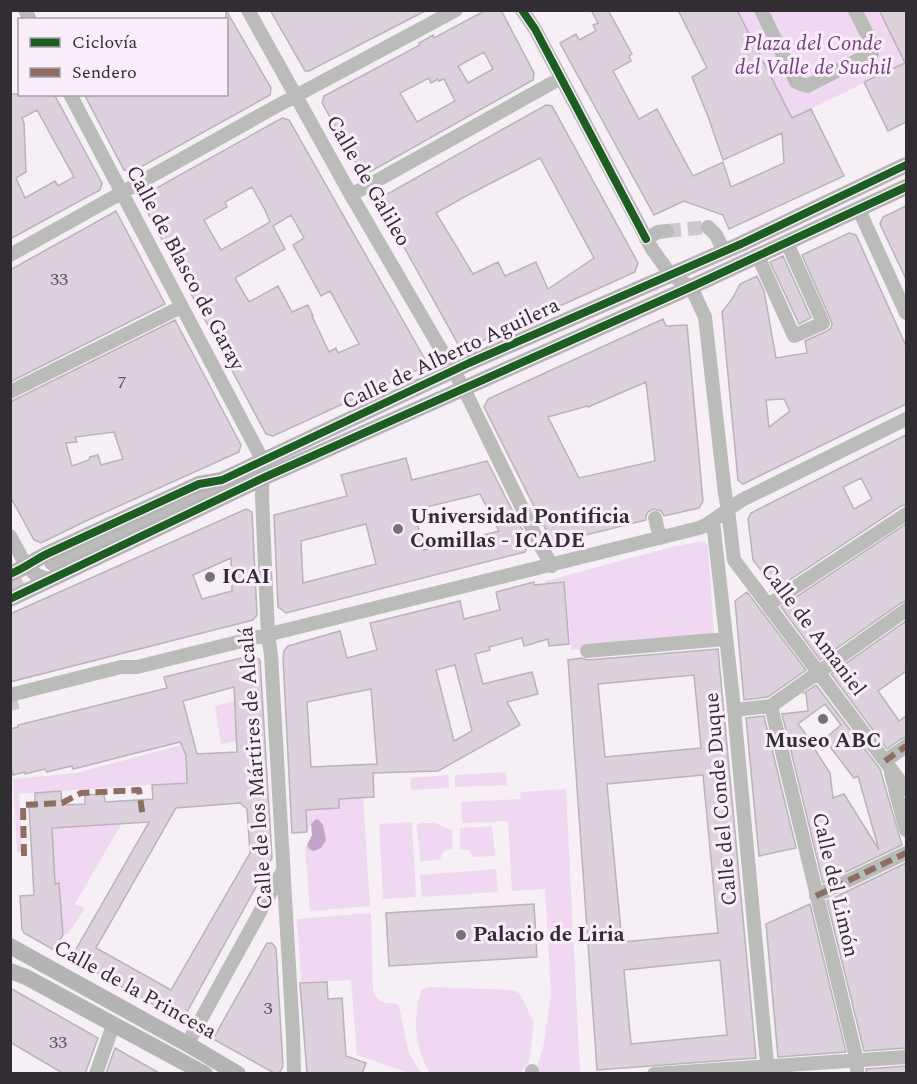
<svg xmlns="http://www.w3.org/2000/svg" width="917" height="1084" font-family="Spectral,serif">
<style>
.green{fill:#f0d8f3}
.water{fill:#c2a4c6}
.building{fill:#dcd1dd;stroke:#b8b4b8;stroke-width:1.5;fill-rule:evenodd}
.lines{fill:none;stroke-linecap:round;stroke-linejoin:round}
.minor-tunnel{stroke:#cfc9cf;stroke-width:14;stroke-dasharray:14 7;stroke-linecap:butt}
.minor{stroke:#bbbbba;stroke-width:14}
.major{stroke:#b5b4b4;stroke-width:16}
.quiet{stroke:#8d6e63;stroke-width:6;stroke-dasharray:12 6;stroke-linecap:butt}
.cycleway-casing{stroke:#f8edf9;stroke-width:11}
.cycleway{stroke:#1b5e20;stroke-width:8}
.poi-dot{fill:#767177;stroke:#f8edf9;stroke-width:2}
.labels{text-anchor:middle;dominant-baseline:central;stroke-width:6;stroke-linejoin:round;paint-order:stroke}
.number-label{font-size:18px;fill:#5c565d}
.park-label{font-size:21px;font-style:italic;fill:#733e7b;stroke:#f8edf9}
.street-label{font-size:21px;fill:#312d32;stroke:#f8edf9}
.poi-label{font-size:21px;font-weight:bold;fill:#312d32;stroke:#f8edf9;text-anchor:start}
</style>
<rect width="100%" height="100%" fill="#f6f0f6"/>
<!-- green -->
<path class="green" d="M737,11H879L905,63L792,118Z
M703,541L708,545L714,632L717,638L571,650L565,585L564,582L546,584L545,581L672,547Z
M234,701L236,741L221,744L215,706Z
M181,745L186,755L187,782L19,794L22,852H17L13,779L76,773Z
M506,772L507,785L455,787V775Z
M448,775L449,788L411,790L410,778Z
M566,789L580,1073H535L543,1048L551,995L545,889L512,891L508,821L462,823L461,802L521,799L520,792Z
M363,797L370,906L310,911L305,846L307,845V847L323,830V825L319,820L311,824L307,832L306,810L339,808V799Z
M412,822L416,897L383,899L379,824Z
M122,823L75,904L85,908L68,934L63,935L59,884H55L52,828Z
M420,823H435L452,830L453,849L447,850L442,853L440,860L420,861L417,825Z
M492,826L495,856L473,857L468,850L460,849V828Z
M496,869L498,892L422,897L420,875Z
M371,913L373,990C378,1002 384,1004 397,1003L399,1006L409,1053L421,1073H409L357,1055L351,980L301,983L297,919Z
M428,987L514,990L520,994L534,1023L529,1062L520,1073H430C414,1047 413,1020 421,990Z"/>
<!-- water -->
<path class="water" d="M316,819L319,820L323,825L326,840L321,848L314,851L309,849L307,845L312,835L311,824Z"/>
<!-- building -->
<path class="building" d="M226,10L271,88L270,95L132,172L124,170L84,94H226Z
M270,10H427L309,71H305Z
M486,10H501L534,73L533,80L368,173L361,172L322,103L324,96L420,45L419,43L433,35L434,38ZM484,52L493,69L468,83L458,66ZM429,78L431,83L438,79L439,81L444,79L455,101L417,122L400,93Z
M591,10H608L632,54L629,56L631,61L613,71L639,119L657,109L693,176L723,162L731,187L784,163L782,133L723,160L709,119L692,77L707,68L678,10H737L792,118L811,109L844,176L729,229L723,215L684,201L654,215L560,43L576,34L579,40L596,31L593,25L598,23Z
M879,10H906V122L888,131L864,82L905,63Z
M10,94H54L102,183L100,190L10,239ZM37,110L74,177L58,186L55,181L25,198L16,178L26,172L24,123L22,118Z
M546,105L552,106L638,263L635,272L469,347L458,344L380,204L382,197ZM540,158L594,258L548,289L536,262L505,276L498,262L473,274L436,213L466,196Z
M282,118L289,120L426,361L424,367L273,436L266,434L142,202L144,195ZM252,187L265,210L270,222L221,250L204,220L227,207L225,202ZM291,215L304,238L293,245L321,296L330,291L359,344L338,353L336,348L329,352L312,316H313L308,305L292,312L278,286L249,302L235,278L285,249L273,226Z
M906,206V279L880,224L883,217Z
M116,211L165,304L10,382V270Z
M849,233L856,235L906,346V404L743,484L738,480L722,312L732,299L740,284L757,276L764,291L776,358L807,353L805,341L827,331L831,328L832,323L802,255ZM784,399L790,411L769,427L766,400Z
M783,256L811,318L799,324L770,262Z
M663,319L666,326L687,325L703,501L699,508L664,516L661,511L653,509L648,512L646,516V520L558,542L551,540L484,407L488,399ZM646,382L655,461L579,478L548,417L587,406L588,407Z
M175,320L241,445L239,452L88,520L41,543L34,540L10,496V402ZM114,432L123,459L101,465L98,455L90,457L89,460L72,466L66,443L77,442L75,437Z
M906,435V505L901,506L776,589L753,560L748,519L751,513ZM861,478L872,499L854,509L843,487Z
M406,458L412,480L487,461L529,543L525,552L286,613L278,607L274,515L347,496L341,475ZM480,494L499,531L424,550L414,510ZM366,524L376,564L303,583L301,541Z
M246,509L252,512L257,615L253,620L10,682V614ZM231,558L232,591L202,599L193,575Z
M906,524V601L901,603L820,660L781,607Z
M534,582V585L564,582L569,644L549,646L548,639L524,646L522,638L489,647L490,650L475,654L483,684L532,672L538,694L507,702L520,725L438,771L373,773L374,797L339,799V808L306,810L307,832L292,833L283,658L284,651L288,646L340,631L347,658L377,650L370,623L460,601L464,619L500,610L496,592ZM455,665L472,731L454,741L436,670ZM371,689L377,764L311,767L307,702Z
M747,592L806,670L768,697L744,700L735,601Z
M906,621V671L878,691L899,721L906,716V737L901,739L887,749L831,674Z
M718,649L756,1058L597,1070L568,660L582,658L588,660ZM694,675L701,748L605,757L598,684ZM703,775L718,933L622,942L607,784ZM720,960L727,1035L631,1044L624,970Z
M253,655L260,660L272,858L182,1021L71,958L149,822L52,828L55,884L59,883L63,935L54,950L24,933L22,929L20,896L34,895L29,807H35V793L61,791L62,805L85,804V795L104,794L105,802L153,799L152,785L187,783L186,755L180,742L73,769L72,766L47,772L45,769L25,774V772L13,775L10,763V729L18,727V725L167,688L164,677ZM234,687L237,752L197,754L183,701ZM240,803L247,809L250,853L171,990L96,948L176,808Z
M816,685L880,769L902,845L823,883L782,714L808,711L806,693H804ZM825,704L841,725L824,739L854,778L858,776L879,850L844,794L833,798L830,773L810,742L811,741L798,724Z
M764,716L796,848L759,856L746,718Z
M906,863V1048L864,1051L827,901Z
M534,904L537,957L389,966L386,913Z
M810,904L846,1052L778,1057L766,924Z
M267,943H272L276,948L283,1066L279,1074H276L213,1039Z
M327,982L328,999L342,998L346,1056L366,1063L362,1074H307L300,983Z
M10,988L98,1038L85,1074H64L10,1042Z
M115,1048L161,1074H106Z
M906,1066V1074H866V1069Z"/>
<g class="lines">
<!-- minor-tunnel -->
<path class="minor-tunnel" d="M667,231L708,227
M10,587L51,563
M10,704L18,702"/>
<!-- minor -->
<path class="minor" d="M25,10L30,20
M248,10L351,195L464,389L540,545L552,566
M522,10L535,29L561,78L652,249L671,275L691,287L705,317L725,494L728,510L734,560L906,789
M761,10L796,82L807,86L872,53L871,42L855,10
M70,94L263,461L262,497L268,635L271,655L293,1035L294,1074
M351,195L561,78
M859,210L906,313
M708,227L716,235L724,251
M646,239L658,232L667,231
M10,255L275,107L456,10
M758,256L794,336L823,323L787,243
M10,392L181,307
M655,518L660,538
M713,521L733,699L768,1074
M10,536L27,567L37,575L51,580
M51,563L167,511L212,488L221,481
M768,605L906,514
M587,651L725,639
M10,695L121,667H137L699,528L706,525L742,500L906,419
M771,706L857,1061V1074
M734,710L771,706L906,610
M885,761L906,746
M891,774L906,830
M816,896L906,853
M189,1045V1041L194,1032L282,872
M96,1074L113,1025
M532,1074V1071
M654,1074L906,1057"/>
<!-- major -->
<path class="major" d="M10,574C25,568 37,558 51,552L199,484L222,480L469,363L741,244L906,165
M10,599L263,478L691,287L906,187
M10,946L189,1045L238,1074
M10,971L26,977L205,1074"/>
<!-- quiet -->
<path class="quiet" d="M885,761L906,746
M24,856L23,805L62,803L81,793L139,790L143,818
M816,896L906,853"/>
<!-- cycleway casing -->
<g class="cycleway-casing">
<path id="cycleway" d="M522,10L535,29L561,78L646,239
M10,574C25,568 37,558 51,552L199,484L222,480L469,363L741,244L906,165
M10,599L263,478L691,287L906,187"/>
</g>
<!-- cycleway -->
<use href="#cycleway" class="cycleway"/>
</g>
<!-- markers -->
<g class="poi-dot">
<circle cx="398" cy="529" r="6"/>
<circle cx="210" cy="577" r="6"/>
<circle cx="823" cy="719" r="6"/>
<circle cx="461" cy="935" r="6"/>
</g>
<g class="labels">
<!-- number labels -->
<g class="number-label">
<text x="59" y="279">33</text>
<text x="122" y="382">7</text>
<text x="268" y="1008">3</text>
<text x="58" y="1042">33</text>
</g>
<!-- park labels -->
<g class="park-label">
<text x="813" y="44">Plaza del Conde<tspan x="813" dy="24">del Valle de Suchil</tspan></text>
</g>
<!-- street labels -->
<g class="street-label">
<text transform="translate(368 181) rotate(60)">Calle de Galileo</text>
<text transform="translate(185 268) rotate(62)">Calle de Blasco de Garay</text>
<text transform="translate(451 354) rotate(-25)">Calle de Alberto Aguilera</text>
<text transform="translate(813 630) rotate(53)">Calle de Amaniel</text>
<text transform="translate(256 768) rotate(-94)">Calle de los Mártires de Alcalá</text>
<text transform="translate(721 799) rotate(-95)">Calle del Conde Duque</text>
<text transform="translate(835 885) rotate(77)">Calle del Limón</text>
<text transform="translate(135 990) rotate(29)">Calle de la Princesa</text>
</g>
<!-- poi labels -->
<g class="poi-label">
<text x="410" y="517">Universidad Pontificia<tspan x="410" dy="24">Comillas - ICADE</tspan></text>
<text x="222" y="577">ICAI</text>
<text x="823" y="741" text-anchor="middle">Museo ABC</text>
<text x="473" y="935">Palacio de Liria</text>
</g>
</g>
<!-- border -->
<rect width="917" height="1084" fill="none" stroke="#312d32" stroke-width="24"/>
<!-- legend -->
<rect x="18" y="18" width="210" height="78" fill="#f8edf9" stroke="#a8a0a9" stroke-width="1.5"/>
<rect x="30" y="38" width="30" height="9" fill="#1b5e20" stroke="#a8a0a9" stroke-width="1.5"/>
<text x="72" y="48" font-size="18" fill="#312d32">Ciclovía</text>
<rect x="30" y="68" width="30" height="9" fill="#8d6e63" stroke="#a8a0a9" stroke-width="1.5"/>
<text x="72" y="78" font-size="18" fill="#312d32">Sendero</text>
</svg>
